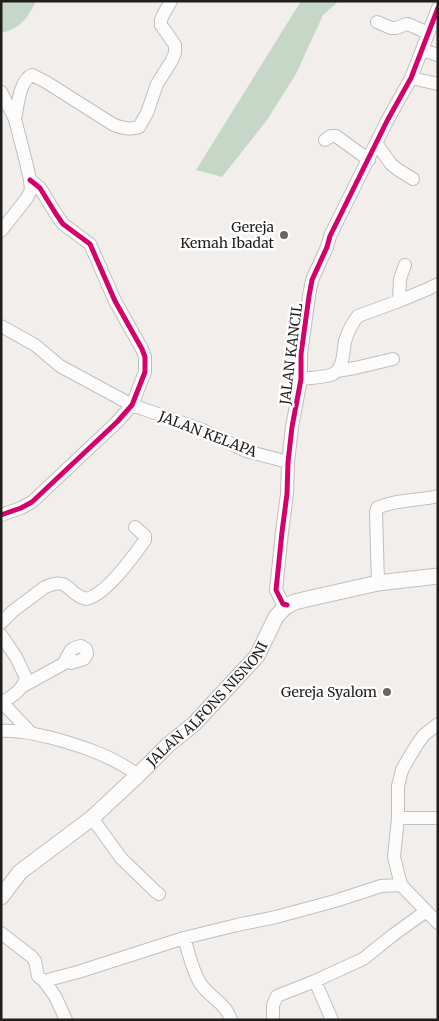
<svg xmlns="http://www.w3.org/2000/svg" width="439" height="1021" font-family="Merriweather,serif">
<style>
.forest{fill:#c6d7c8}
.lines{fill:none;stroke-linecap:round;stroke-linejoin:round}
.minor-casing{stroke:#c1bfbd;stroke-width:14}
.major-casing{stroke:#c1bfbd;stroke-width:17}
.minor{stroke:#fdfcfc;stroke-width:12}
.major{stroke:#fdfcfc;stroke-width:15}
.cycleway-casing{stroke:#fff;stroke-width:8}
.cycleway{stroke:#d6006c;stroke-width:5}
.poi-dot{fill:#686765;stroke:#fff;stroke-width:2}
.labels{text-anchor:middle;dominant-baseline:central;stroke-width:5;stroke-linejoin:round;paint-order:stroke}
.poi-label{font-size:14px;fill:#1f1e1d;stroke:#fff;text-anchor:end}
.street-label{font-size:14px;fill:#1f1e1d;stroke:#fff}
</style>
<rect width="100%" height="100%" fill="#f1eeec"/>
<!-- forest -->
<path class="forest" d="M1,1H36C27,19 21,28 1,33Z
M301,1H339L323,15L296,74L267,120L222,177L196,170Z"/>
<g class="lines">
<!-- minor casing -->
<g class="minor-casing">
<path id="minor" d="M377,22L391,28H396L407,24L410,25L428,33
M422,50L438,55
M411,78L438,84
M1,92L15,119L26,162L30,180L31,190L27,198L1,231
M15,119C18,106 19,81 32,75L46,82L114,125C123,128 130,130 139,127L147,113L157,84L171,62L175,53V45L161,25V20L163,15L171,1
M325,140L331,136H336L369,160
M376,143L391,164L397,169L413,179
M399,301L400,279L405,265
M1,326L35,345L60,366L132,405L203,430L246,451L288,462
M337,371L355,368L393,359
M301,379C309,378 328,377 333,374C344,368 343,352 345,341C348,332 352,323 358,316L399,301L428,289L438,284
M1,515L21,508L32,502L117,422L132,405L145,372V357L142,349L115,301L90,244L63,224L56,214L40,188L30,180
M378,583L376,513L377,508C396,499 418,501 438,496
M287,605L283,604L276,590L282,532L287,494L288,462L292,427L301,379V354L309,296L312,280L327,247L330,236L387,121L411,78L438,8
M1,623L13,611L45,587C71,576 66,594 86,599C106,595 133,557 145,540V536L135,527
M1,635L16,657L26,678C23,689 12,697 2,702
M23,686L63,664C71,654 66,649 81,646L86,649L87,654L84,659L71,663L66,661
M1,701L31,733
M438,724L424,735L418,743L407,761L402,770L398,786V818L394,857L401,885L438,923
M1,731C19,730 35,734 52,738C82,746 112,756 138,775
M92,818L121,858L156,892L159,894
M398,818H438
M1,933L32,957L35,961L38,976L44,981L78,972L184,938L237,925L276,917L335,901L381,886L401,885
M184,938C189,953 192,970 200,983C209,997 226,1003 231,1020
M43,980L55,996L66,1020
M315,981L332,1020
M273,1020V1005L277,996L315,981L363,959L393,935L425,912"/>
</g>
<!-- major casing -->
<g class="major-casing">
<g id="major">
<path id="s1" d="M1,897L20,872L92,818L138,775L168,745L194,724L257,656L276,617L285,607L295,602L307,599L378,583L438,576"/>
</g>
</g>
<!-- minor -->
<use href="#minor" class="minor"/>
<!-- major -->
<use href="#major" class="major"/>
<!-- cycleway casing -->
<g class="cycleway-casing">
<path id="cycleway" d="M1,515L21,508L32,502L117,422L132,405L145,372V357L142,349L115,301L90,244L63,224L56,214L40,188L30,180
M287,605L283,604L276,590L282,532L287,494L288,462L292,427L301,379V354L309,296L312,280L327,247L330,236L387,121L411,78L438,8"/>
</g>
<!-- cycleway -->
<use href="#cycleway" class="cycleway"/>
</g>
<!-- markers -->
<g class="poi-dot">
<circle cx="284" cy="235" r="5"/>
<circle cx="387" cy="692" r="5"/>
</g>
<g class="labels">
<!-- poi labels -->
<g class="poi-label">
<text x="274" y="227">Gereja<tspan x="274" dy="16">Kemah Ibadat</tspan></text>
<text x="377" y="692">Gereja Syalom</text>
</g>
<!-- street labels -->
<g class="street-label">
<text transform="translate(291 354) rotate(-83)">JALAN KANCIL</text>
<text transform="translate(208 434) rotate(21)">JALAN KELAPA</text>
<text stroke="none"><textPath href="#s1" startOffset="284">JALAN ALFONS NISNONI</textPath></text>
</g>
</g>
<!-- border -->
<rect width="439" height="1021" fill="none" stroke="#1f1e1d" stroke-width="5"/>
</svg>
